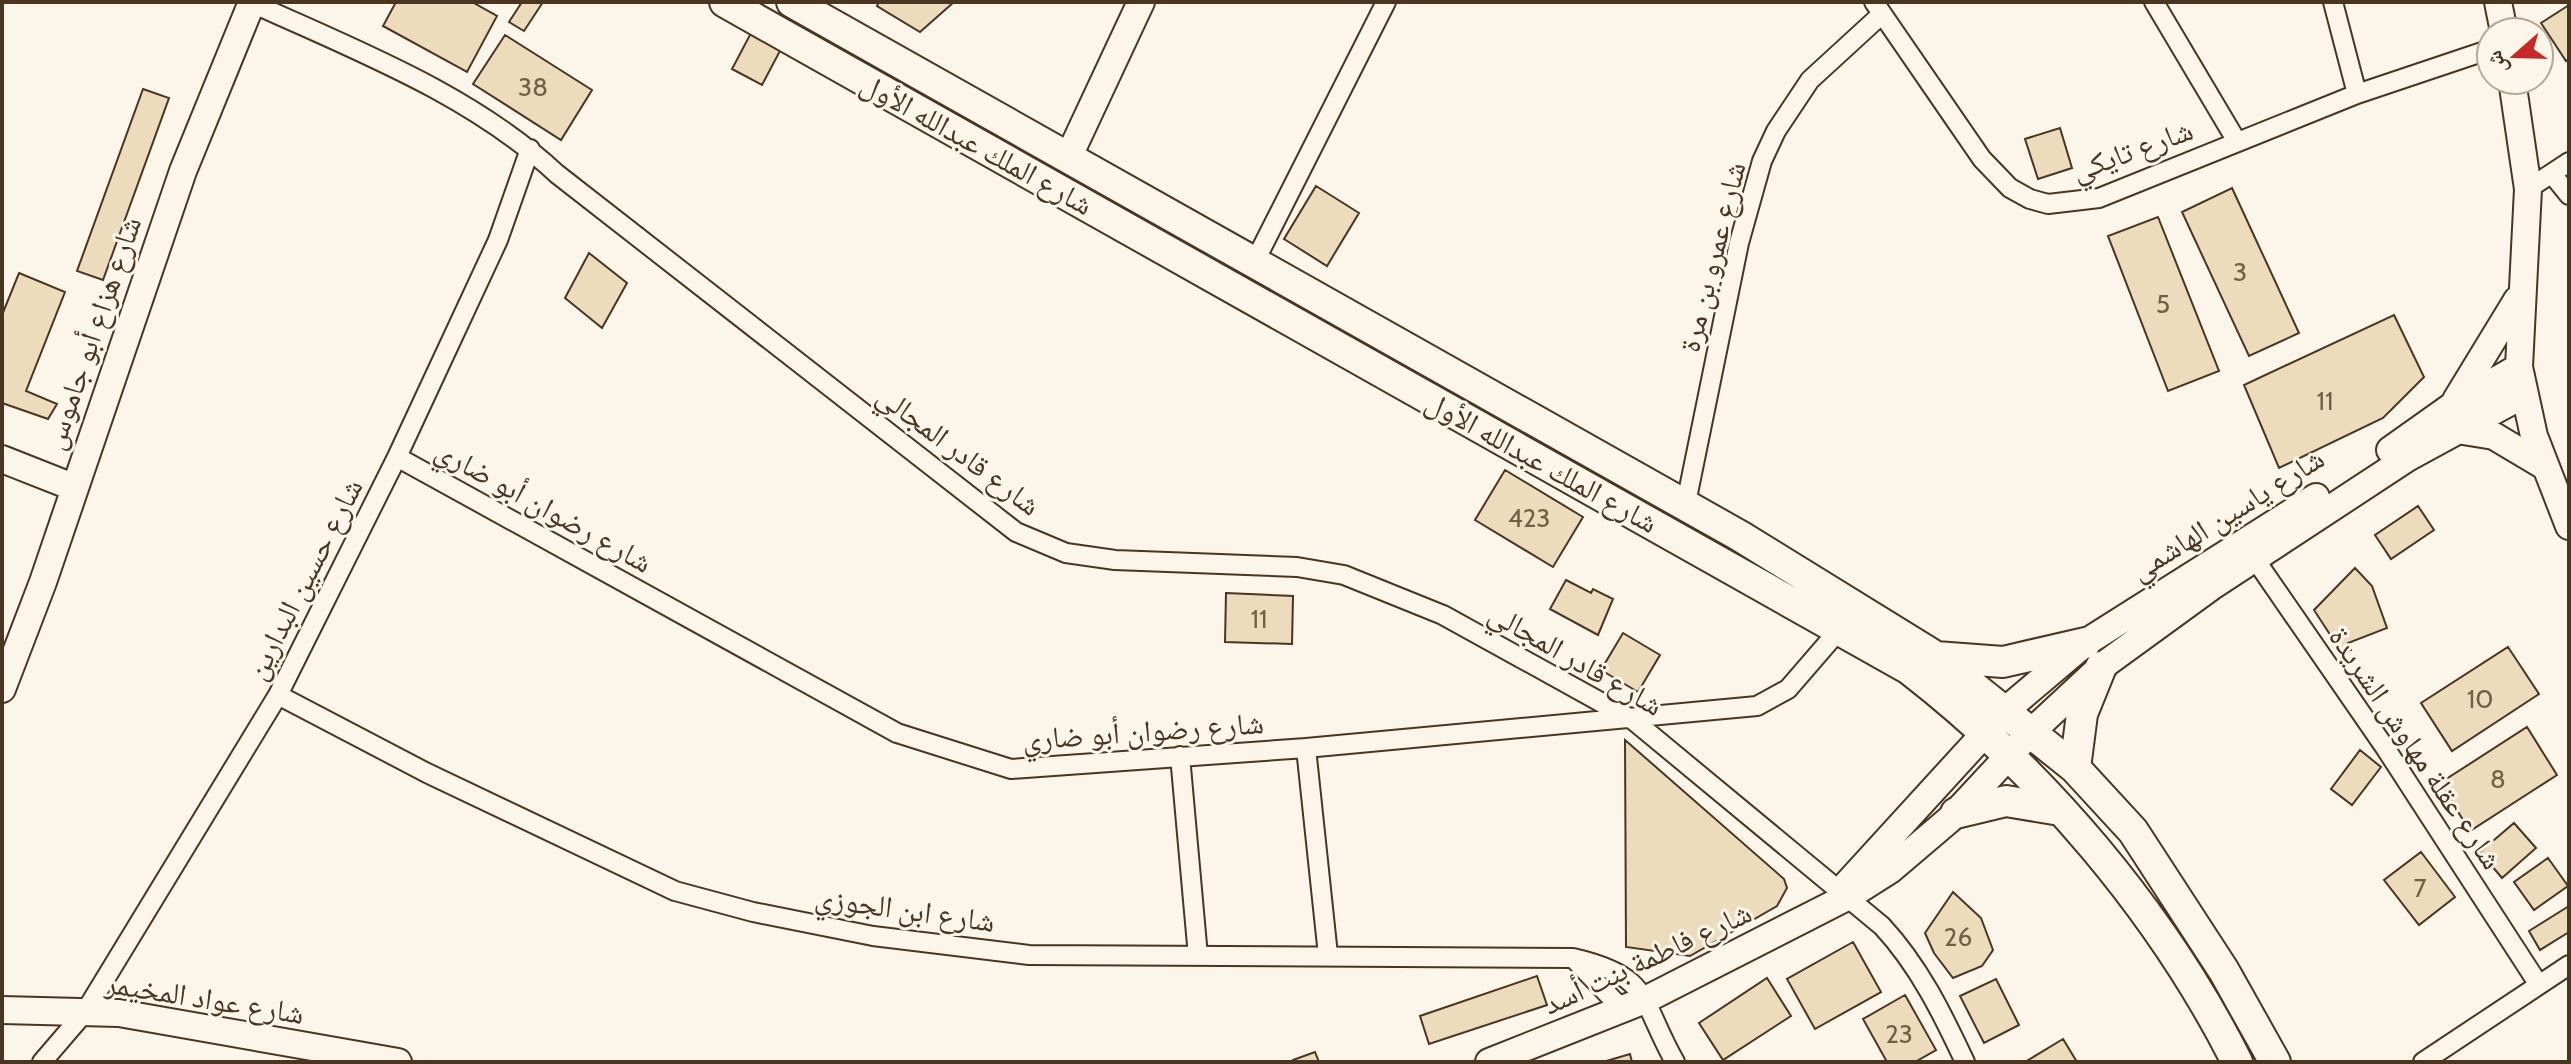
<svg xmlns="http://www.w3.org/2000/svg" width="2571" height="1064" font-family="Cabin,'Noto Naskh Arabic',sans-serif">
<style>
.building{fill:#ecdcbc;stroke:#4a3520;stroke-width:2}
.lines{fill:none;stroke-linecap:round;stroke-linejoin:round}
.street-casing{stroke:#4a3520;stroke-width:22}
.secondary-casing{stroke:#4a3520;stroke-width:30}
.primary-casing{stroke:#4a3520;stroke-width:34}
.street{stroke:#fbf6e9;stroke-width:18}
.secondary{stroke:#fbf6e9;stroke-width:26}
.primary{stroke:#fbf6e9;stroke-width:30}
.labels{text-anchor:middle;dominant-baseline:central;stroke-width:6;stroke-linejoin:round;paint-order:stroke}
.number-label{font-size:26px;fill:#725f47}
.street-label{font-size:30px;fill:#4a3520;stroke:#fbf6e9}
</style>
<rect width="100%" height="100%" fill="#fbf6e9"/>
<!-- building -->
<path class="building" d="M396,2H472L497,16L467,72L383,26Z
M522,2H543L524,31L509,22Z
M879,2H954L920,32L877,6Z
M2569,5V59L2566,61L2541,23Z
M751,33L781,49L762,85L732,69Z
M505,35L592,90L561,140L473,84Z
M143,89L169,98L103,280L77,271Z
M2060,128L2072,168L2038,179L2025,139Z
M1316,186L1359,213L1327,266L1284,239Z
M2232,188L2299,333L2249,356L2182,212Z
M2158,217L2219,371L2168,391L2108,236Z
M589,253L627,283L602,328L565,298Z
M19,273L65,292L26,391L57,404L48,419L2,403V315Z
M2394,315L2424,377L2383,418L2279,468L2244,385Z
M1505,470L1583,517L1553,567L1475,520Z
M2418,506L2434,530L2391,559L2375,535Z
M2355,568L2372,586L2387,628L2348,643L2351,650L2342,653L2314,610Z
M1566,580L1591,593L1593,589L1613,599L1598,635L1550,609Z
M1226,593L1293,596L1292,644L1225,642Z
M1623,633L1660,655L1638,692L1601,670Z
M2508,647L2539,694L2452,751L2421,703Z
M2527,727L2557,775L2470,831L2440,783Z
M1625,740L1784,879L1787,888L1777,906L1690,956L1626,947Z
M2360,750L2381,767L2352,805L2331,789Z
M2514,823L2536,848L2502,878L2480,852Z
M2421,852L2455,897L2419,925L2384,880Z
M2548,858L2568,886L2534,910L2514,882Z
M1953,892L1981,918L1993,950L1982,966L1953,978L1934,953L1925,933Z
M2569,906V932L2540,950L2529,931Z
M1853,942L1881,992L1815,1029L1787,979Z
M1537,976L1547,1005L1429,1044L1420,1016Z
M1767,978L1791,1016L1723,1060L1699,1023Z
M1996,979L2019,1025L1984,1043L1960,996Z
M1905,995L1936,1050L1915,1062H1887L1863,1019Z
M2063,1039L2077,1062H2025Z
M1315,1052L1319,1062H1293V1060Z
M1630,1054L1632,1062H1603Z"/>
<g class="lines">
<!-- street casing -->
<g class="street-casing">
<path id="street" d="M250,2C355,50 471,94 557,174L1016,532L1066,553L1115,560L1297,567L1344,575L1443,615L1633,720L1882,926C1919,966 1942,1013 1965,1062
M1874,2L1982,159L2010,188L2030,199L2048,204L2099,198L2357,94L2491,49
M2154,2L2236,140
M2333,2L2357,94
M2552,174L2569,195
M2528,189L2569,162
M1255,261L1386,2
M397,457L897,733L1011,769L1306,748L1757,706L1788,689L1839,630
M1685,508L1739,243L1762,161L1776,131L1810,80L1882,14
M2250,552L2386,749L2539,985
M278,695L427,773L675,891L753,912L873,936L1029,955L1573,958C1652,976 1640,1000 1675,1062
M1306,748L1328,955
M1180,756L1198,956
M1573,958L1623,1010
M42,1062L85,1012L278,695L397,457L498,240L530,149
M2423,1062L2569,965"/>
</g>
<!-- secondary casing -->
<g class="secondary-casing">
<path id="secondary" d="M2498,2L2504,32
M2512,80L2528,189L2519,367L2534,436L2569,526
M1069,156L1141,2
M2456,400L2517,300
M2457,430L2494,436L2546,467
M2390,450L2452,406L2519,367
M2,459L73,487
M2,689L43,582L183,171L252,2
M1847,884L2006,710L2085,643L2316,497
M2,1010L119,1013L398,1062
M1489,1062L1645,1000L1849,896L1890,870L1950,819L2030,733L2101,667L2211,587L2409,457L2523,395"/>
</g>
<!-- primary casing -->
<g class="primary-casing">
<path id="primary" d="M725,2L1909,669C2042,772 2161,911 2237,1062
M792,2L1740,536L1936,657L2075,768L2133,831L2224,971L2275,1062
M1936,657L2003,662L2085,643
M2075,768L2082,714L2101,667
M1956,813L2006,801L2060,810"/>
</g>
<!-- street -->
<use href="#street" class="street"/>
<!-- secondary -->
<use href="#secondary" class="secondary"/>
<!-- primary -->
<use href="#primary" class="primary"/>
</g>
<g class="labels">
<!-- number labels -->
<g class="number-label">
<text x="533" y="87">38</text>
<text x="2240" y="272">3</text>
<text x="2163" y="304">5</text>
<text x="2325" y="401">11</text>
<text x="1529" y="518">423</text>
<text x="1259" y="619">11</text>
<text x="2480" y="699">10</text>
<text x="2498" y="779">8</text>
<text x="2420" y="888">7</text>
<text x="1958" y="937">26</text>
<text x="1899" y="1034">23</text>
</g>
<!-- street labels -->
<g class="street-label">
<text transform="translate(977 144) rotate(29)">شارع الملك عبدالله الأول</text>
<text transform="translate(2132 150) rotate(-20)">شارع تايكي</text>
<text transform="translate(1712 257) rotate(-76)">شارع عمرو بن مرة</text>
<text transform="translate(92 333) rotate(-71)">شارع هزاع أبو جاموس</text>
<text transform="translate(959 450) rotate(37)">شارع قادر المجالي</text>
<text transform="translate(1542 462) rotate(29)">شارع الملك عبدالله الأول</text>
<text transform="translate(544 506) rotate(29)">شارع رضوان أبو ضاري</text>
<text transform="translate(2227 514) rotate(-32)">شارع ياسين الهاشمي</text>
<text transform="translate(304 579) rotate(-63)">شارع حسين البدارين</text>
<text transform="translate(1576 659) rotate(30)">شارع قادر المجالي</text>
<text transform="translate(1143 731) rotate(-4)">شارع رضوان أبو ضاري</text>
<text transform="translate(2416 748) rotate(56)">شارع عقلة مهاوش الشريدة</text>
<text transform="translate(905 909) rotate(8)">شارع ابن الجوزي</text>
<text transform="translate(1647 958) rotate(-25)">شارع فاطمة بنت أسد</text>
<text transform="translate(205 998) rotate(9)">شارع عواد المخيمر</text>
</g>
</g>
<!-- border -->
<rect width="2571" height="1064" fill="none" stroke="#4a3520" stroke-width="8"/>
<!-- north arrow -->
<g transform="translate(2515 56) rotate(250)"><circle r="38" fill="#fbf6e9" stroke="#b4a999" stroke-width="2"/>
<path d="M0-6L14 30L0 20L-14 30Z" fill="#c62828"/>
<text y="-12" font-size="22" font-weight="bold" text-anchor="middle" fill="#4a3520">ش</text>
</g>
</svg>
